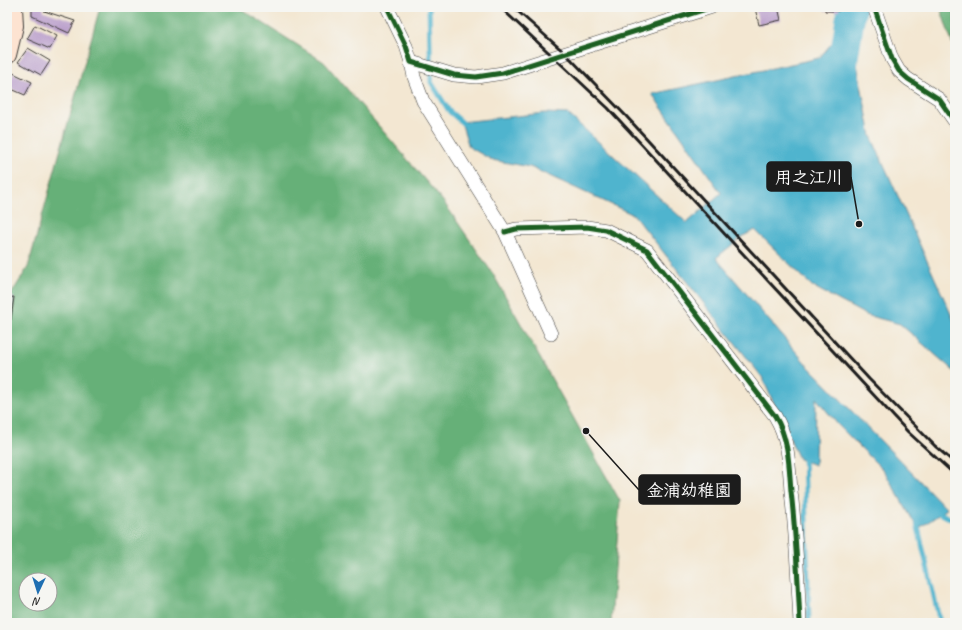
<svg xmlns="http://www.w3.org/2000/svg" width="962" height="630" font-family="Caveat,'Klee One',sans-serif">
<style>
.forest{fill:#66b078;stroke:#41664a;fill-rule:evenodd}
.water{fill:#4fb4ce;stroke:#366875}
.lines{fill:none;stroke-linecap:round;stroke-linejoin:round}
.stream{stroke:#4fb4ce;stroke-width:5}
.river{stroke:#4fb4ce;stroke-width:29}
.building{fill:#bba0cc}
.minor-casing{stroke:#3c3a37;stroke-width:14}
.secondary-casing{stroke:#3c3a37;stroke-width:20}
.minor{stroke:#fff;stroke-width:13}
.secondary{stroke:#fde3d1;stroke-width:18}
.rail{stroke:#1c1c1c;stroke-width:3}
.cycleway-casing{stroke:#f6f6f2;stroke-width:8}
.cycleway{stroke:#1b5e20;stroke-width:5}
.leader{fill:none;stroke:#1c1c1c;stroke-width:1.5}
.callout-dot{fill:#1c1c1c;stroke:#f6f6f2;stroke-width:1.5}
.callout{fill:#1c1c1c;stroke:#1c1c1c;stroke-width:1.5}
.callout-label{font-size:17px;text-anchor:middle;font-weight:bold;fill:#fff}
</style>
<rect width="100%" height="100%" fill="#f6f6f2"/>
<filter id="ink" filterUnits="userSpaceOnUse"><feTurbulence type="fractalNoise" baseFrequency=".025" numOctaves="2"/><feDisplacementMap in="SourceGraphic" scale="8" xChannelSelector="R" yChannelSelector="G"/><feConvolveMatrix kernelMatrix="1 2 1 2 8 2 1 2 1" color-interpolation-filters="sRGB"/></filter>
<filter id="wash" filterUnits="userSpaceOnUse"><feTurbulence type="fractalNoise" baseFrequency=".012" numOctaves="4" result="noise"/><feDisplacementMap in="SourceGraphic" scale="16" xChannelSelector="R" yChannelSelector="G"/><feGaussianBlur stdDeviation="0.9" result="paint"/><feColorMatrix in="noise" values="0 0 0 0 0 0 0 0 0 0 0 0 0 0 0 0 0 1.4 0 .05"/><feComposite in="paint" operator="in"/></filter>
<g filter="url(#wash)">
<rect width="100%" height="100%" fill="#f3e7d2"/>
<!-- forest -->
<path class="forest" d="M100,7H238L324,62L443,201L493,274L620,501L611,623H7V301L28,267ZM26,580H50V604H26Z
M940,7H955V45L952,43Z"/>
<!-- water -->
<path class="water" d="M832,43L855,54L871,136L955,323V372L900,324L866,315L812,286L755,230L743,236L716,258L808,366L947,509L918,529L884,471L839,426L816,398L815,465L799,459L762,377L634,215L530,167L492,160L469,147L461,122L545,113L568,114L687,223L721,193L652,94L819,58Z"/>
<g class="lines">
<!-- stream -->
<path class="stream" d="M429,7L431,82L449,111L465,125
M804,454L809,623
M936,511L955,521
M917,523L940,623"/>
<!-- river -->
<path class="river" d="M845,88L843,63L852,7"/>
</g>
<g id="blocks">
<!-- building -->
<path class="building" d="M32,7H43L44,11L75,21L69,33L32,16Z
M778,7L781,20L759,25L755,8Z
M825,7H839V11H825Z
M35,25L57,36L50,49L27,39Z
M28,48L50,61L41,75L18,62Z
M13,73L32,82L25,95L9,88Z
M14,297L11,320H7V298Z"/>
</g>
</g>
<g filter="url(#ink)">
<use href="#blocks" fill-opacity="0" stroke="#3c3a37" stroke-width="1"/>
<g class="lines">
<!-- minor casing -->
<g class="minor-casing">
<path id="minor" d="M387,7L406,46L411,62L454,75L476,77L503,73L712,7
M874,7L892,59L899,71L908,79L939,99L955,122
M411,62L414,77L423,101L505,232L551,334
M505,232L516,229L587,227L606,230L647,250L775,416C789,439 789,465 791,491C796,535 798,579 800,623"/>
</g>
<!-- secondary casing -->
<g class="secondary-casing">
<path id="secondary" d="M7,55L14,26L13,7"/>
</g>
<!-- minor -->
<use href="#minor" class="minor"/>
<!-- secondary -->
<use href="#secondary" class="secondary"/>
<!-- rail -->
<path class="rail" d="M500,7L608,108L908,432L955,475
M513,7L566,54L626,116L869,379L935,446L955,463"/>
<!-- cycleway casing -->
<g class="cycleway-casing">
<path id="cycleway" d="M387,7L406,46L411,62L454,75L476,77L503,73L712,7
M874,7L892,59L899,71L908,79L939,99L955,122
M505,232L516,229L587,227L606,230L647,250L775,416C789,439 789,465 791,491C796,535 798,579 800,623"/>
</g>
<!-- cycleway -->
<use href="#cycleway" class="cycleway"/>
</g>
</g>
<!-- callouts -->
<path class="leader" d="M859 224L851 177M586 431L639 490"/>
<g class="callout-dot">
<circle cx="859" cy="224" r="4"/>
<circle cx="586" cy="431" r="4"/>
</g>
<g class="callout">
<rect x="767" y="162" width="84" height="29" rx="4"/>
<rect x="639" y="475" width="101" height="29" rx="4"/>
</g>
<g class="callout-label">
<text x="809" y="183">用之江川</text>
<text x="689" y="496">金浦幼稚園</text>
</g>
<!-- margin -->
<rect width="962" height="630" fill="none" stroke="#f6f6f2" stroke-width="24"/>
<!-- north arrow -->
<g transform="translate(38 592) rotate(184)"><circle r="19" fill="#f6f6f2" stroke="#9f9f9c"/>
<path d="M0-3L7 15L0 10L-7 15Z" fill="#1f6fb2"/>
<text y="-6" font-size="11" font-weight="bold" text-anchor="middle" fill="#1c1c1c">N</text>
</g>
</svg>
